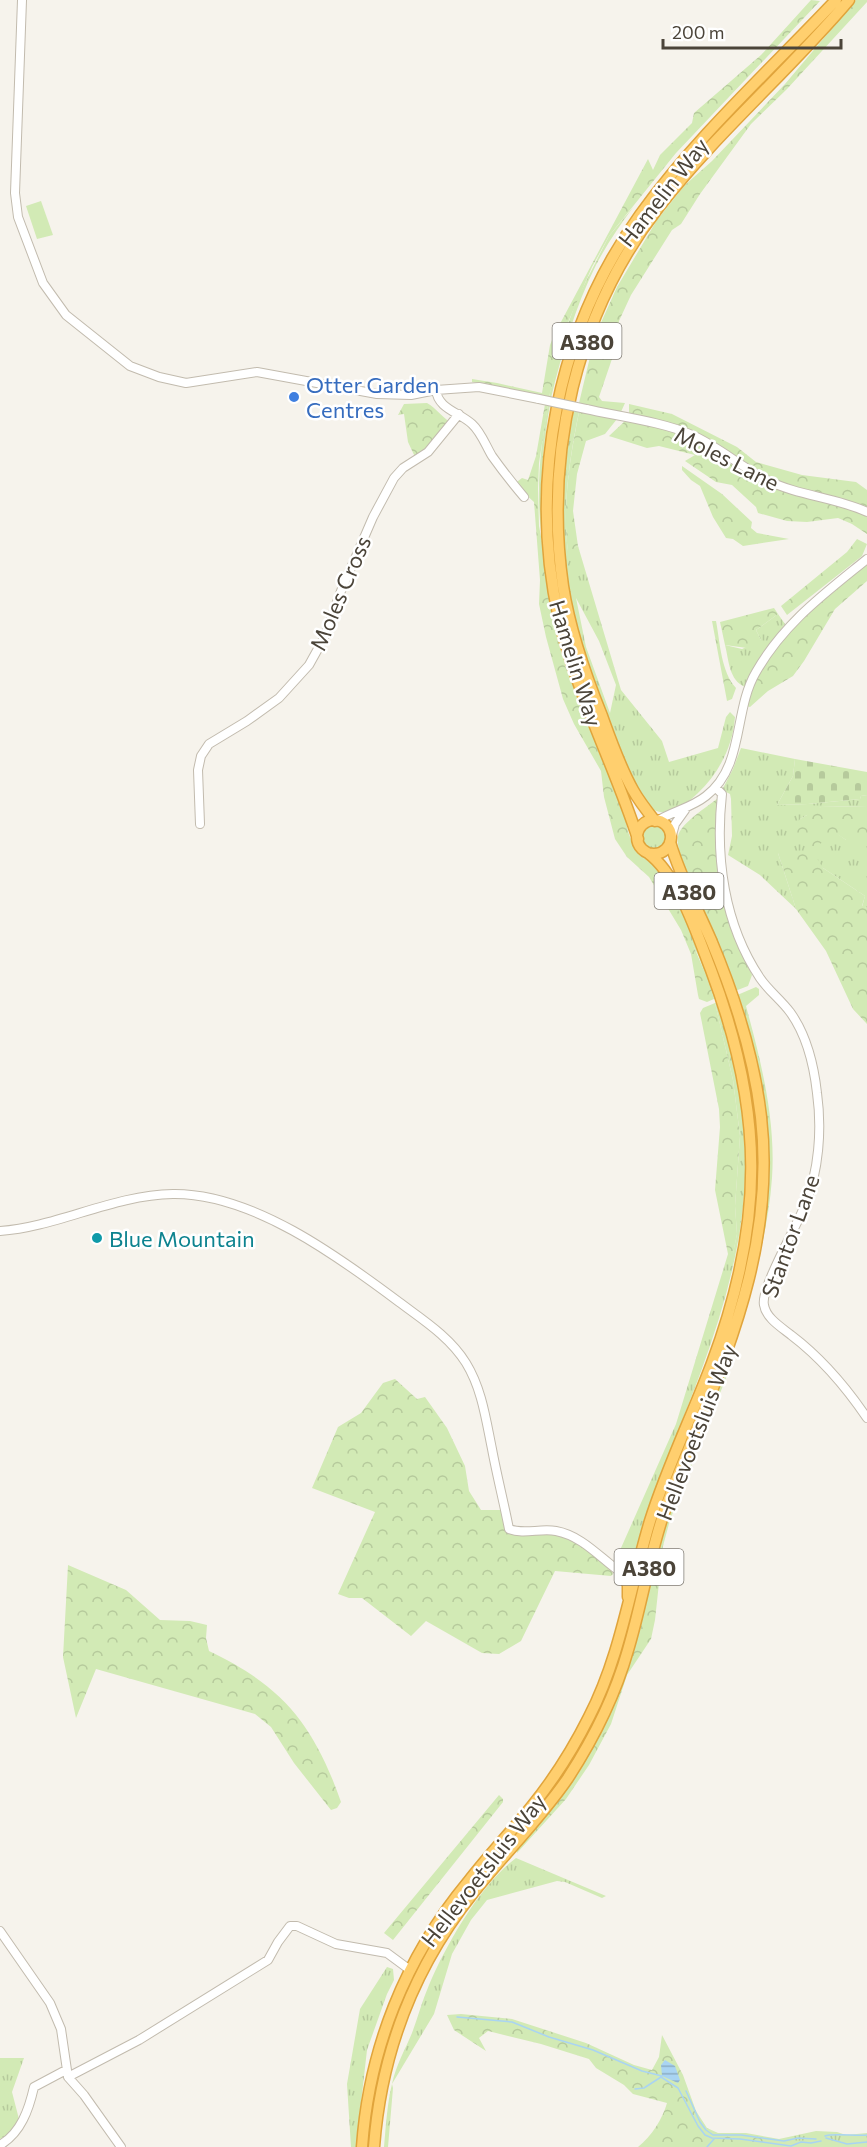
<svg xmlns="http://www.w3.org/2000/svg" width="867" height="2147" font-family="Commissioner,sans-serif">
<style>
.grass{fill:url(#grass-tufts);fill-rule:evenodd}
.forest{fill:url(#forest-crowns)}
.cemetery{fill:url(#cemetery-stones)}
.pitch{fill:#d2eab5}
.water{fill:url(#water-rules)}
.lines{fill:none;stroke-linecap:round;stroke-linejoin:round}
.stream{stroke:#a9d4f2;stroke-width:1.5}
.minor-casing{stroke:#c2bbae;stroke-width:10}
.highway-casing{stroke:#e0a43c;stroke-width:13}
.minor{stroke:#fff;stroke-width:8}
.highway{stroke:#ffcf6e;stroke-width:10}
.minor-bridge-casing{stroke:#c2bbae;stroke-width:10;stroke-linecap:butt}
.minor-bridge{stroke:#fff;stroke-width:8}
.shop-dot{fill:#3f7fe0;stroke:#fff;stroke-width:2}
.culture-dot{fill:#0f9aa8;stroke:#fff;stroke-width:2}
.labels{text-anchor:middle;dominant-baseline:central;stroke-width:5;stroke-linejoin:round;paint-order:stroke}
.shield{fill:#fff;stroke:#817c74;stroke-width:1.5}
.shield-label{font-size:21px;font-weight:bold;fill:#4b4439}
.street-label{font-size:22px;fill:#4b4439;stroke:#fff}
.shop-label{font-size:22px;fill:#366cbe;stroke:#fff;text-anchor:start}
.culture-label{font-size:22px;fill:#0d838f;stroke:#fff;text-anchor:start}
</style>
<defs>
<pattern id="grass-tufts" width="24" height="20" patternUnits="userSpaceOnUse" patternTransform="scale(1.5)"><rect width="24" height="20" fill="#d2eab5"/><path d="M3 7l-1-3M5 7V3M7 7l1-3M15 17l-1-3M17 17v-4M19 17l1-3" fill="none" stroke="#b6ca9c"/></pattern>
<pattern id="forest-crowns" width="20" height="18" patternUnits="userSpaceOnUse" patternTransform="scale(1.5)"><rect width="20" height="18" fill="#d2eab5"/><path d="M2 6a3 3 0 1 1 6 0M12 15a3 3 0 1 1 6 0" fill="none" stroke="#b6ca9c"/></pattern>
<pattern id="cemetery-stones" width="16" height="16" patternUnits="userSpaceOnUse" patternTransform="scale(1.5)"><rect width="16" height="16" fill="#d2eab5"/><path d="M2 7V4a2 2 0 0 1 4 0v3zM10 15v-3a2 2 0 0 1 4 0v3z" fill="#b6ca9c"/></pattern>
<pattern id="water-rules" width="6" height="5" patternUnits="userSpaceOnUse" patternTransform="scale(1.5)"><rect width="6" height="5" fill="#a9d4f2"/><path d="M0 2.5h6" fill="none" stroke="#8caec5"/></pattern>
</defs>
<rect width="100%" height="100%" fill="#f6f3ec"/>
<!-- grass -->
<path class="grass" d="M634,206C620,225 607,244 596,265C575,307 562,353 551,398L549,397L563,338L577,299L609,236Z
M548,405H550C541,454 539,502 544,552C535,502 539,454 548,405Z
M573,410L579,412C570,455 562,507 568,551L578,546L621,690L662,741L669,762L718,748L726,717L730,712L735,717C733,746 719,773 698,793C687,803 671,818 654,810C631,799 587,666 578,636C571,615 566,591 563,569C561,556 563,541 563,528C563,488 566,450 573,410ZM576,598L599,641L616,685L610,713L586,647Z
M778,614L785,624L765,650L745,687C729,680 729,661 725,645L742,649L761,640L756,630Z
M741,748L795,759L793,776L777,805L808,804L860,799L861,796L867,795V806L821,807L800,819L831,829L846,840H867V908L862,907L865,896L823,868L778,853L796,909L760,875L728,855L732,836L731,799L730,794L722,790L733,769Z
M643 837a12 12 0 1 1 24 0a12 12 0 1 1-24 0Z
M638,850L654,859L667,877L694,939L716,998L714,999L699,957L650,860Z
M756,987L759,989V995L746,1006C761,1061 776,1120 772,1178C768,1236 750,1292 734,1348L742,1314L765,1153L735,996Z
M718,1002C731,1049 743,1096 745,1145C750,1259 704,1365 663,1469C656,1485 650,1503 645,1520C640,1535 639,1551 628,1562L620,1565L614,1564V1560L617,1557L676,1424L728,1254L733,1253L737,1234L735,1206L740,1136L733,1080L715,1003Z
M516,1858L606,1896L602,1898L565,1882L557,1881L487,1900L471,1920L452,1954L434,2014L392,2084L393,2088L388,2147H384C386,2126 387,2104 392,2084C396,2065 405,2050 412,2033C418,2017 422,2001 429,1985C446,1945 480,1885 516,1858Z
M387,1967L393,1969L394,1980L387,1994L367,2050L356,2147H351L347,2084L360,2009Z
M0,2058H24L12,2092L20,2123L6,2136L0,2139Z
M816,2131L837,2132L846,2135L867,2133V2147H779V2139Z"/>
<!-- forest -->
<path class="forest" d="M811,0L820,1L676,153L609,236L592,267L569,320L549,397L472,382V379L497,383L542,393L550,345L554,335L648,159L653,170L660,155L692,123L694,113L761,55Z
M856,0H867V2L787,89L751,124L700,194L681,224L672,230L631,295L619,321L614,353L599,397L602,401L625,403L620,414L579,403L595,336L617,287L657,220L685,185L712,161L785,84Z
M427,403C436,408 441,416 450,422L430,445L415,457L408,442L404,414L398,415L404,404Z
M545,404L548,405L539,463L538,489L539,526L544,552L547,585L554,619L566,661L626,816C626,851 651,855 666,882L709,982L714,999L707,1002L699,999L698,995L691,954L681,930L649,877L627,857L615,839L604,797L601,771L574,724L563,699L546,637L539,604L540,580L534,502L514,484L522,478L528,480L536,456Z
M629,404L672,414L737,447L756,462L802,475L856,482L867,490V507L791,486L770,478L718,444L692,432L629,416Z
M579,412L617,419L605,434L586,441L577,474L573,511L578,546L568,552C562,506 570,457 579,412Z
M625,421L666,429L688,436L765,482L855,509L867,516V534L852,524L838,518L807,522L787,521L758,513L756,507L732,485L716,482L685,461L695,455L659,446L647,448L609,436Z
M682,466L722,494L752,522L751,528L757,533L789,539L743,546L733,539L726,538L713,517L700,486L691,480L682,470Z
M857,539L867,544L862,556L787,615L781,606L847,552Z
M867,564V581L835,609L804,661L793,676L768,691L750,707L746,706L749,693L764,663L786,632Z
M774,608L778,614L756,630L761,640L760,646L754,649L725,645L720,622Z
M712,621H716C720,642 721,672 736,688L732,699L727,701Z
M718,798L716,835L721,885L752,975L748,986L735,991C724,964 673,858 678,836C681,823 707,807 718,798Z
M867,806V840H846L831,830L816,850L801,844L791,832L800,819L807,815L808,810L821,807Z
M790,851L815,855L823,868L865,896L862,906L867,908V1024L853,1009L826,951L796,909L778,853Z
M715,1003L733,1080L740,1136L735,1206L737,1234L733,1254H728L715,1190L720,1127L719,1109L700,1013L703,1008Z
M726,1363L729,1364L726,1378L670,1520L663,1546L655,1620L651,1639L627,1675L611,1724L589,1765L566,1799L517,1853L516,1847L601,1724L656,1545Z
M395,1379L417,1399L425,1397L447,1428L465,1466L469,1491L481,1510H503L508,1532C524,1538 543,1530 560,1534C580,1539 596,1556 611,1568L613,1574L611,1576L555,1571L521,1641L499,1654L482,1653L426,1621L411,1636L362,1598H349L338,1594L375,1512L312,1488L338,1427L361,1413L383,1383Z
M68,1565L126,1590L160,1620L190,1621L207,1625L206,1638L209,1651C283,1686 314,1725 341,1802L337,1808L331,1810L294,1763L271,1727L255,1714L96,1669L76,1718L63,1657Z
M499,1795L503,1799V1802L393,1940L384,1933Z
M461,2014L512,2019L586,2043L634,2065L652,2070L659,2057L662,2035L683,2075L696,2111L707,2128L718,2133H746L779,2139V2147H638C651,2137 663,2118 667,2103L633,2094L624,2085L596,2068L589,2059L541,2044L488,2031L479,2038L486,2051L454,2030L447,2015Z"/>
<!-- cemetery -->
<path class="cemetery" d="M795,759L867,772V795L861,796L860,799L808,804L777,805L793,776Z"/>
<!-- pitch -->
<path class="pitch" d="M41,201L53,235L37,239L26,206Z"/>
<!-- water -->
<path class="water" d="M665,2060L675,2066L680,2080L678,2083L662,2076L661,2065Z"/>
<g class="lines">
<!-- stream -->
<path class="stream" d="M457,2017L512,2022L549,2037L593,2050L642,2071L662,2076
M661,2077L678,2088L698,2126L705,2135L712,2138L740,2139L791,2146L801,2142L811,2143L821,2141
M635,2089L644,2088L661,2077
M686,2091L700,2122L706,2130L713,2135H741L784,2141L798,2138L816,2139
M825,2136C831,2133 857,2136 867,2135
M826,2138L847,2144L867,2142
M707,2147L714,2139"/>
<!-- minor casing -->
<g class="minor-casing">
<path id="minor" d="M22,0L15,193L18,217L43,283L66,315L130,366L159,377L186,383L257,372L377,394L411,395L436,390L479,387L539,399
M436,390C438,409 459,412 472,424C481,432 486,446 492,456C502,470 513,484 524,497
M586,409C617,416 664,422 692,435C719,447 741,467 767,480C798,496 835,497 867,512
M716,788L722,794C715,857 724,924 760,978C768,990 781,1000 790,1012C806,1034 814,1066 817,1093C822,1129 819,1171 805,1205C798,1224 760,1289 764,1305C766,1318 781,1327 791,1335C820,1357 846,1387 867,1418
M657,821C673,811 691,808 706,796C745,766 733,711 756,672C784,623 824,594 867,559
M200,824L198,770L201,756L209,744L247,721L279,698L309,665L324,638L341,591L373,517L394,478L403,468L428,452L459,414
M671,839L675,824L685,810
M0,1231C57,1227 113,1195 173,1194C252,1193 339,1257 399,1302C423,1320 450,1337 466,1363C482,1389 486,1420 492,1449C497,1476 504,1503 509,1529C524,1535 540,1528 556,1531C583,1536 601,1559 623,1574
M0,1931L50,2003L61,2029L68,2077L84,2095L121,2147
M68,2077L139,2040L268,1960L278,1942L290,1926H297L336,1944L387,1953L410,1970
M0,2145C21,2133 29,2109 34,2087L66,2070"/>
</g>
<!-- highway casing -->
<g class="highway-casing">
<path id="highway" d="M637 837a17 17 0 1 1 34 0a17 17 0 1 1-34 0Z
M655,821C647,811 639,801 633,790C620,767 611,741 602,716C585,674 570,631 563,586C544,454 576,314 658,208C716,133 788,72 849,0
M638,839C614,764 577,695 559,619C528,481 557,330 640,215C697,136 770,70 836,0
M628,1597V1585L623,1574L640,1563
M362,2147C369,2049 405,1958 468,1882C488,1856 511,1832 532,1806C554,1779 573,1749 589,1717C621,1655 630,1587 650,1521C667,1467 692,1416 712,1363C765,1221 764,1111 711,970C697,934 678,875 648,853
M374,2147C381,2054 414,1967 473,1893C504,1854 540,1819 568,1778C594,1738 615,1696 628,1650C641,1607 648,1562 662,1519C671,1490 684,1462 695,1433C737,1330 774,1231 761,1117C754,1056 735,997 711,940C697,908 680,876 670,842"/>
</g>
<!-- minor -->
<use href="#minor" class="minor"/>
<!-- highway -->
<use href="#highway" class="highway"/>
<!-- minor-bridge casing -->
<g class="minor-bridge-casing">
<path id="minor-bridge" d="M539,399L586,409"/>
</g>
<!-- minor-bridge -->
<use href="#minor-bridge" class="minor-bridge"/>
</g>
<!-- markers -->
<circle class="shop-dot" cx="294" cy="397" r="6"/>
<circle class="culture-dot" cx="97" cy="1238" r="6"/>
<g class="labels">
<!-- shield labels -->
<g class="shield">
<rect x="552.5" y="323" width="69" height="36" rx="4.5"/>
<rect x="654.5" y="873" width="69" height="36" rx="4.5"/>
<rect x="614.5" y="1549" width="69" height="36" rx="4.5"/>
</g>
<g class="shield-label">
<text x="587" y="341">A380</text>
<text x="689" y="891">A380</text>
<text x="649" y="1567">A380</text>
</g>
<!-- street labels -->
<g class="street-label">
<text transform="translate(663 192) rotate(-52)">Hamelin Way</text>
<text transform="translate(727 458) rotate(27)">Moles Lane</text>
<text transform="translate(340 593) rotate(-67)">Moles Cross</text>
<text transform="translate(576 663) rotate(73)">Hamelin Way</text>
<text transform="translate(790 1236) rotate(-70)">Stantor Lane</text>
<text transform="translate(696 1432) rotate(-69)">Hellevoetsluis Way</text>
<text transform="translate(483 1870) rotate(-52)">Hellevoetsluis Way</text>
</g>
<!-- shop labels -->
<g class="shop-label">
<text x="306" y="384">Otter Garden<tspan x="306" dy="25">Centres</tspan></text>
</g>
<!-- culture labels -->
<g class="culture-label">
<text x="109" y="1238">Blue Mountain</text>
</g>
</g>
<!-- scale -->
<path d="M663 39v9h178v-9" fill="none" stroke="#4b4439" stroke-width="3"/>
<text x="672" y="39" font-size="18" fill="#4b4439" stroke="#ffffff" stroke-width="4.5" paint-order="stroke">200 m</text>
</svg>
